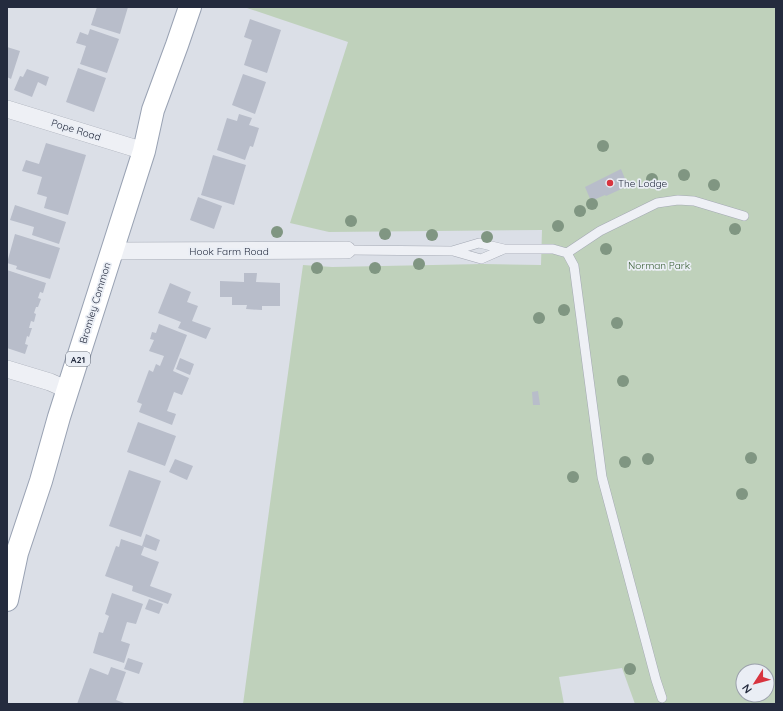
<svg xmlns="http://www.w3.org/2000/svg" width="783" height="711" font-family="Quicksand,sans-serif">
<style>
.green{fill:#bfd1bb;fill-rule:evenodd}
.building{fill:#b8bdca}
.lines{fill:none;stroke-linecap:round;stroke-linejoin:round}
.lane-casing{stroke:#a4a9b4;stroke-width:10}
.street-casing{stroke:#a4a9b4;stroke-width:18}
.primary-casing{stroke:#99a2b3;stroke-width:24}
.lane{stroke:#eef0f5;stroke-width:9}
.street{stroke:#eef0f5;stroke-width:17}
.primary{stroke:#fff;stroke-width:22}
.tree{fill:#809682}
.poi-dot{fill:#d8343f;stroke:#eaeef5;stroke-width:1.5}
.labels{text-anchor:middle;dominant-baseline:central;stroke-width:3.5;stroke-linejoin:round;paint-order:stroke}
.shield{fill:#eaeef5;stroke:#5f6675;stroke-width:1}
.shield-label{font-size:9px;font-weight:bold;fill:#242b3e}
.street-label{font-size:10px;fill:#242b3e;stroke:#eaeef5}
.poi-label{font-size:10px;fill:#242b3e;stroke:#eaeef5;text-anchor:start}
.park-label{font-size:10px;fill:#355b30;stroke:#eaeef5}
</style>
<rect width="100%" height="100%" fill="#dbdfe7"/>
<!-- green -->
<path class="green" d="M244,7H776V704H635L622,668L559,677L564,704H243L274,474L303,265L332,267L483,264L541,265L542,230L329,232L290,223L348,42ZM743,671H767V695H743Z"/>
<!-- building -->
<path class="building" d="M97,7H128L120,34L91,25Z
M250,19L281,30L267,73L244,65L252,40L244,37Z
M90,29L119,39L107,73L80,64L86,46L76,43L80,32L88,35Z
M7,47L20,51L11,79L7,77Z
M78,68L106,78L94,112L66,102Z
M27,69L49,77L46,86L38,82L32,97L14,90L20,76L23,77Z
M243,74L266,82L255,114L232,105Z
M239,114L252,118L249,125L259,128L253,147L250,146L245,160L217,150L227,118L237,121Z
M46,143L86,155L68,215L44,208L47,197L37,194L42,177L22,171L26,160L39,164Z
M213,155L246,165L234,205L201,195Z
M621,169L628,186L606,196L605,195L591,201L585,187Z
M198,197L222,206L214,229L190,220Z
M15,205L66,222L59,244L32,235L34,227L10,220Z
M15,234L60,248L50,279L16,269L17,266L7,263Z
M7,270L46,283L43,293L40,292L38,298L41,299L38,307H36L34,313L36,314L34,322L31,321L29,328H32L29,337L27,336L25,344L28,345L25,354L7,348V317L8,314L7,313Z
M244,273H257L256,282L280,283V306H262V310L246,309L247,305H232V297H220V281L244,282Z
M170,283L191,292L187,302L198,306L192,321L211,328L206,339L178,328L181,322L158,313Z
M159,324L187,335L173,371L189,378L182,395L174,392L167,411L176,414L172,425L139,412L142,404L137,402L149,370L153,372L156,364L160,366L164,356L149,351L154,340L150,339L152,332L156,333Z
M180,358L194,364L190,375L176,369Z
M538,391L540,405H533L532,392Z
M138,422L176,436L165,466L127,452Z
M175,459L193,466L187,480L169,472Z
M129,470L161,481L141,537L109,526Z
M146,534L160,540L156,551L142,546Z
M121,539L142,546L144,547L141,555L159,562L150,586L172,594L168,604L132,591L133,586L105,576L116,546L119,547Z
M112,593L143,604L136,624L127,622L121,641L130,644L124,663L93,653L99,632L103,633L109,616L105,614Z
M149,599L163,604L159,614L145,609Z
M128,658L143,663L139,674L124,669Z
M111,667L126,672L116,700L127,704H77L90,668L108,675Z"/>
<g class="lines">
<!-- lane casing -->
<g class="lane-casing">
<path id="lane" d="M347,250L452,251L479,243L504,249H553L567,253L574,266L602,477L656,680L662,698
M453,251L481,259L504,249
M567,253L600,231L657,203L678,200L694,201L744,216"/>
</g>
<!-- street casing -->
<g class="street-casing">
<path id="street" d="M7,109L144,151
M111,251L347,250
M7,369L50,382L68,390"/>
</g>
<!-- primary casing -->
<g class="primary-casing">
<path id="primary" d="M7,600L17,553L41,481L59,417L144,151L153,110L177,45L190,7"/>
</g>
<!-- lane -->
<use href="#lane" class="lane"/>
<!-- street -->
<use href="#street" class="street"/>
<!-- primary -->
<use href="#primary" class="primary"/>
</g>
<!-- trees -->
<g class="tree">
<circle cx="603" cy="146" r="6"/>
<circle cx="684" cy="175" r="6"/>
<circle cx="652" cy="179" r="6"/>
<circle cx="714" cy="185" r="6"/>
<circle cx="592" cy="204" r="6"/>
<circle cx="580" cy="211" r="6"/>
<circle cx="351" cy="221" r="6"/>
<circle cx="558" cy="226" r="6"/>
<circle cx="735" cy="229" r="6"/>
<circle cx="277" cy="232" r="6"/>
<circle cx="385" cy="234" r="6"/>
<circle cx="432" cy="235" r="6"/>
<circle cx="487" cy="237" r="6"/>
<circle cx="606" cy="249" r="6"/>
<circle cx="419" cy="264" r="6"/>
<circle cx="317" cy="268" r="6"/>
<circle cx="375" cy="268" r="6"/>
<circle cx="564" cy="310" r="6"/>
<circle cx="539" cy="318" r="6"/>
<circle cx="617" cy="323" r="6"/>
<circle cx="623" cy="381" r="6"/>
<circle cx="751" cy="458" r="6"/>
<circle cx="648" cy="459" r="6"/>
<circle cx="625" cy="462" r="6"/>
<circle cx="573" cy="477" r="6"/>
<circle cx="742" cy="494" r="6"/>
<circle cx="630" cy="669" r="6"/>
</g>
<!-- markers -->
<circle class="poi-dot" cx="610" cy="183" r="4"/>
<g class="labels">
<!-- shield labels -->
<rect class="shield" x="66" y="352" width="24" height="14" rx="3"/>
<g class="shield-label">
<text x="78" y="359">A21</text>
</g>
<!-- street labels -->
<g class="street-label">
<text transform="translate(76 130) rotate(17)">Pope Road</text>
<text x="229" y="251">Hook Farm Road</text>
<text transform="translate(95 303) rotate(-73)">Bromley Common</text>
</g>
<!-- poi labels -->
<g class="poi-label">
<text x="618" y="183">The Lodge</text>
</g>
<!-- park labels -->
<g class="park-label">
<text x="659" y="265">Norman Park</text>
</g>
</g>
<!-- border -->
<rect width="783" height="711" fill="none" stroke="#242b3e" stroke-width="16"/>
<!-- north arrow -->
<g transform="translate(755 683) rotate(234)"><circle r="19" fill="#eaeef5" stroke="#9ba0ac"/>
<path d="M0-3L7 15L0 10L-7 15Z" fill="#d8343f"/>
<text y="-6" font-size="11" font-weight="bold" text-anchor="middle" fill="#242b3e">N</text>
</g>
</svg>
